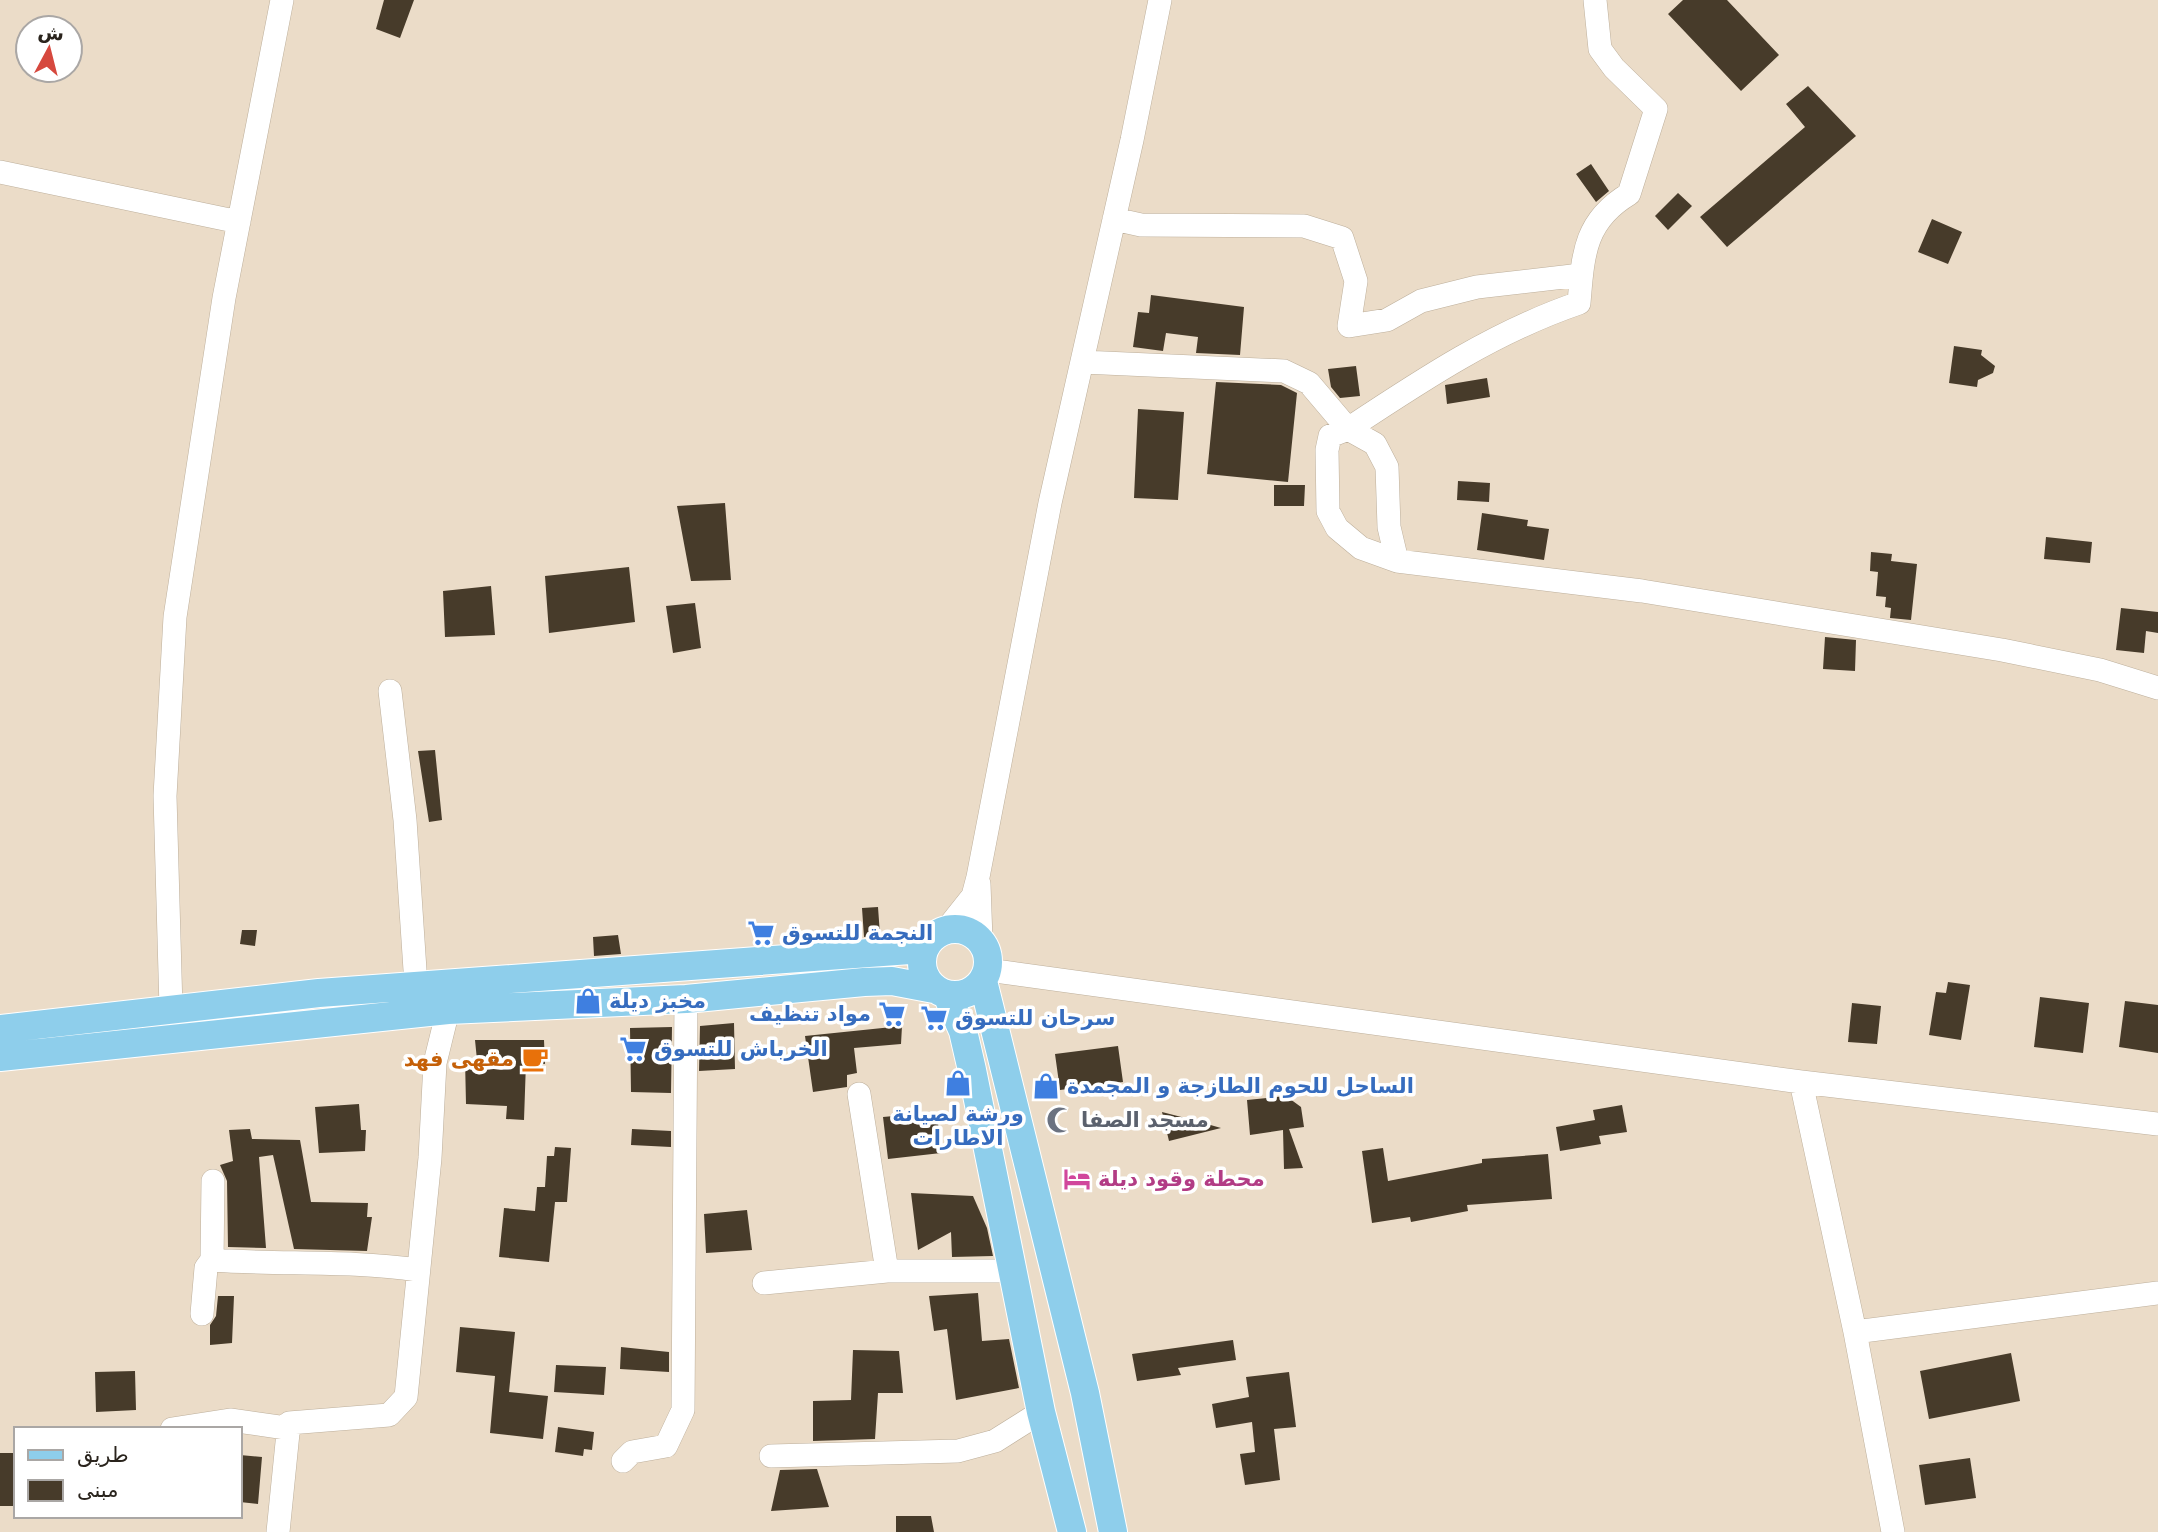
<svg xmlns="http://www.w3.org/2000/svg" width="2158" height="1532" font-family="'DejaVu Sans',Cairo,sans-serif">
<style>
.building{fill:#473b2a}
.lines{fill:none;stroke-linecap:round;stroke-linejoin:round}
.minor-casing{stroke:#bdaf9b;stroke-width:24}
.major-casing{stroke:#fff;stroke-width:30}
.minor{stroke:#fff;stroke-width:23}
.major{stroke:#8eceeb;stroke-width:28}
.labels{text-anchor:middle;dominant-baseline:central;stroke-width:7;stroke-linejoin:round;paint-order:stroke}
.shop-label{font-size:21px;font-weight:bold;fill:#366cbe;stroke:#fff;text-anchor:start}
.food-label{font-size:21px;font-weight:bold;fill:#c56008;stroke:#fff;text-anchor:end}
.worship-label{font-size:21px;font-weight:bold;fill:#5b616d;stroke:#fff;text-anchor:start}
.hotel-label{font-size:21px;font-weight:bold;fill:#b23c85;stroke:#fff;text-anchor:start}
</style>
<rect width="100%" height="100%" fill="#ebdcc8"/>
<!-- building -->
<path class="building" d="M384,0H414L400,38L376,29Z
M1683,0H1727L1779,55L1741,91L1668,14Z
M1808,86L1856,136L1727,247L1700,217L1805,127L1786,104Z
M1591,164L1609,191L1596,202L1576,174Z
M1678,193L1692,206L1668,230L1655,216Z
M1932,219L1962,232L1948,264L1918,252Z
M1151,295L1244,307L1240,355L1196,353L1198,337L1166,333L1163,351L1133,347L1138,312L1149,313Z
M1954,346L1982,350L1981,355L1995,366L1993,373L1978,380L1977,387L1949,383Z
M1356,366L1360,396L1340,398L1331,387L1328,369Z
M1487,378L1490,397L1447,404L1445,385Z
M1216,382L1281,385L1297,393L1288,482L1207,474Z
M1138,409L1184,412L1178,500L1134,498Z
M1458,481L1490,483L1489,502L1457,500Z
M1274,485H1305L1304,506H1274Z
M725,503L731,580L691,581L677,506Z
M1482,513L1528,520L1527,526L1549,529L1544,560L1477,550Z
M2046,537L2092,542L2090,563L2044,559Z
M1871,552L1892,554L1891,561L1917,564L1911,620L1890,618L1891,608L1885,607L1886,597L1876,596L1878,572L1870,571Z
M629,567L635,622L549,633L545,576Z
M491,586L495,635L445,637L443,591Z
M695,603L701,648L673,653L666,606Z
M2121,608L2158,612V633L2146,631L2144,653L2116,650Z
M1825,637L1856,640L1855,671L1823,669Z
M435,750L442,820L429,822L418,751Z
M878,907L880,935L864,937L862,908Z
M242,930H257L255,946L240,944Z
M618,935L621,954L594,956L593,937Z
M1948,982L1970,985L1961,1040L1929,1035L1936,992L1946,993Z
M2040,997L2089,1003L2083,1053L2034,1047Z
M2125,1001L2158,1005V1053L2119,1047Z
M1852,1003L1881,1006L1877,1044L1848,1042Z
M734,1023L735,1069L699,1071L700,1026Z
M902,1026L901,1044L854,1048L857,1073L847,1075V1087L813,1092L805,1036Z
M672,1027L671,1093L631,1092L630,1028Z
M475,1040H544L545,1064L526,1062L524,1120L506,1119L507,1106L466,1104L465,1059L477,1060Z
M1118,1046L1123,1082L1060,1090L1055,1054Z
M1286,1096L1301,1107L1304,1127L1289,1129L1303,1168L1284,1169L1283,1130L1250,1135L1247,1100Z
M359,1104L361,1130H366L365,1151L319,1153L315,1107Z
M1622,1105L1627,1132L1599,1136L1601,1144L1560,1151L1556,1127L1595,1120L1593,1110Z
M937,1112L941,1153L888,1159L883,1117Z
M1162,1112L1193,1120L1221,1128L1169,1141Z
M250,1129L252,1139L300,1140L311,1202L368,1203L367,1217H372L367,1251L294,1249L273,1155L259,1157L266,1248L228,1247L227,1181L220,1165L233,1161L229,1130Z
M632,1129L671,1131V1147L631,1145Z
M555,1147L571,1148L567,1202H555L549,1262L499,1257L504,1208L535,1211L537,1187H545L547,1156H554Z
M1383,1148L1388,1181L1482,1163V1159L1548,1154L1552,1199L1467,1205L1468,1211L1411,1222L1410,1217L1372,1223L1362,1151Z
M911,1193L973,1196L987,1228L993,1256L952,1257L951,1232L918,1250Z
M747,1210L752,1250L706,1253L704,1214Z
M978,1293L982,1341L1009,1339L1019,1388L956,1400L947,1329L934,1331L929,1296Z
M218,1296H234L232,1343L210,1345V1325L216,1316Z
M460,1327L515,1332L509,1392L548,1396L543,1439L490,1433L495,1376L456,1372Z
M1233,1340L1236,1360L1178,1368L1181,1375L1137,1381L1132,1354Z
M621,1347L669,1352V1372L620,1369Z
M853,1350L899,1351L903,1393H878L875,1439L813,1441V1401L851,1400Z
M2011,1353L2020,1401L1929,1419L1920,1371Z
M556,1365L606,1367L604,1395L554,1392Z
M135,1371L136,1410L96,1412L95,1372Z
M1289,1372L1296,1427L1274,1429L1280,1480L1245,1485L1240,1454L1255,1452L1252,1422L1216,1428L1212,1404L1249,1397L1246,1377Z
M558,1427L594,1432L592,1450L584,1449L583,1456L555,1452Z
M0,1453H16V1506H0Z
M240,1455L262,1457L258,1504L240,1502Z
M1970,1458L1976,1498L1925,1505L1919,1465Z
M817,1469L829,1507L771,1511L780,1470Z
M896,1516H931L934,1532H896Z"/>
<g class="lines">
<!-- minor casing -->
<g class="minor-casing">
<path id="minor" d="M0,172L239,222
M1114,219L1141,225L1304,226L1342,238L1356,281L1349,326L1387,320L1421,301L1477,287L1581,275
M1082,362L1284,371L1309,383L1348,429L1330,436L1327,450L1328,511L1337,528L1361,548L1397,561L1642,591L2002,650L2100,670L2158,688
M1397,561L1389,527L1387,467L1375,444L1348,429C1422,380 1494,332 1579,303C1583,255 1584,221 1629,194L1656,109L1614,68L1600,49L1595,0
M390,691L405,820L416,985
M979,884L981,940
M946,930L973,896L978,877L1050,503L1132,140L1160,0
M988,970L1801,1082L2158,1124
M171,1009L165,796L175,617L224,298L282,0
M1801,1082L1855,1332L1893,1532
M859,1094L887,1271
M213,1181L212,1260C282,1265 348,1260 418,1270
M764,1283L887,1271H1011
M202,1314L206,1268L212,1260
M1855,1332L2158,1293
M172,1429L230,1420L286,1428
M771,1456L958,1451L995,1441L1041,1412
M623,1461L632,1452L666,1446L683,1410L686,999
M278,1532L289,1423L389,1415L406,1397L430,1158L435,1063L448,1010"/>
</g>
<!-- major casing -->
<g class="major-casing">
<path id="major" d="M922 962a33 33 0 1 1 66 0a33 33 0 1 1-66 0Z
M983,981L1085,1393L1113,1532
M947,995L963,1031L972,1070L1041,1412L1072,1532
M0,1029L319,993L924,949
M0,1057L448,1010L686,999L864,982L892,981L934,989"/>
</g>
<!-- minor -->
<use href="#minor" class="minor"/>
<!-- major -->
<use href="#major" class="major"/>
</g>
<!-- icons -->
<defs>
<g id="supermarket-bare" transform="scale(2.1)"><path d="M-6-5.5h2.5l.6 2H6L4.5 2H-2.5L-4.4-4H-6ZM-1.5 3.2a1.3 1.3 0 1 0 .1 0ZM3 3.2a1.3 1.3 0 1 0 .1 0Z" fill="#3f7fe0" stroke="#fff" stroke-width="2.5" paint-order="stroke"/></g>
<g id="shop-bare" transform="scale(2.1)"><path d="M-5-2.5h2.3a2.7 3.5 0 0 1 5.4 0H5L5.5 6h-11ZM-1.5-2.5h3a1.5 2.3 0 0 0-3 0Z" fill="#3f7fe0" stroke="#fff" stroke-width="2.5" paint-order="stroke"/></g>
<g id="cafe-bare" transform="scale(2.1)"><path d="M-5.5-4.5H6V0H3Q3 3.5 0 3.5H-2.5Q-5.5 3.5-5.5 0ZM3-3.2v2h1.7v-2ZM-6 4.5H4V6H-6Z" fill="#e8710a" stroke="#fff" stroke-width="2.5" paint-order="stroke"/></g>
<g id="mosque-bare" transform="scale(2.1)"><path d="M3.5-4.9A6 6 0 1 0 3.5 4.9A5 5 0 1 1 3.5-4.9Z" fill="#6b7280" stroke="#fff" stroke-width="2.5" paint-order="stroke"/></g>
<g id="hotel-bare" transform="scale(2.1)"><path d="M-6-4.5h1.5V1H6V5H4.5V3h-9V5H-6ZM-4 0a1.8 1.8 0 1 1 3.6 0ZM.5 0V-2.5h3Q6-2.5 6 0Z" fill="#d1479c" stroke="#fff" stroke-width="2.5" paint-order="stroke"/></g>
</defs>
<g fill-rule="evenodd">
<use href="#supermarket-bare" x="761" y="933"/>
<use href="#shop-bare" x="588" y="1001"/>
<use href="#supermarket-bare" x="892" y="1014"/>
<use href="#supermarket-bare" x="934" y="1018"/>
<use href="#supermarket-bare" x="633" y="1049"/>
<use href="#cafe-bare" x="535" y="1059"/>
<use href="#shop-bare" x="958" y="1083"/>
<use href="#shop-bare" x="1046" y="1086"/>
<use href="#mosque-bare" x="1060" y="1120"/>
<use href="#hotel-bare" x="1077" y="1179"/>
</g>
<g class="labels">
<!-- shop labels -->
<g class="shop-label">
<text x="782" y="933">النجمة للتسوق</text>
<text x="609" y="1001">مخبز ديلة</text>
<text x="871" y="1014" text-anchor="end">مواد تنظيف</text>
<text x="955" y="1018">سرحان للتسوق</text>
<text x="654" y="1049">الخرباش للتسوق</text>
<text x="1067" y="1086">الساحل للحوم الطازجة و المجمدة</text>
<text x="958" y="1114" text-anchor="middle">ورشة لصيانة<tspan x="958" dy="24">الاطارات</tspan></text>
</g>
<!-- food labels -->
<g class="food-label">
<text x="514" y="1059">مقهى فهد</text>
</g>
<!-- worship labels -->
<g class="worship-label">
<text x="1081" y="1120">مسجد الصفا</text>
</g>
<!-- hotel labels -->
<g class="hotel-label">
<text x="1098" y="1179">محطة وقود ديلة</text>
</g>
</g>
<!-- legend -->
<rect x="14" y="1427" width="228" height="91" fill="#ffffff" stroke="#aaa7a5" stroke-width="2"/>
<rect x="28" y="1450" width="35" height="10" fill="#8eceeb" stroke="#aaa7a5" stroke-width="2"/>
<text x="77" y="1462" font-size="21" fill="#2a241d">طريق</text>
<rect x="28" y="1480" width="35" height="21" fill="#473b2a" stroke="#aaa7a5" stroke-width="2"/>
<text x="77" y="1497" font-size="21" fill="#2a241d">مبنى</text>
<!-- north arrow -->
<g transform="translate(49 49) rotate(7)"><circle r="33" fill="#ffffff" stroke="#aaa7a5" stroke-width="2"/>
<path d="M0-5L12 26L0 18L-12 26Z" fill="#d6483e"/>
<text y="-10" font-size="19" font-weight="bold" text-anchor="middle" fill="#2a241d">ش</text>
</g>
</svg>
